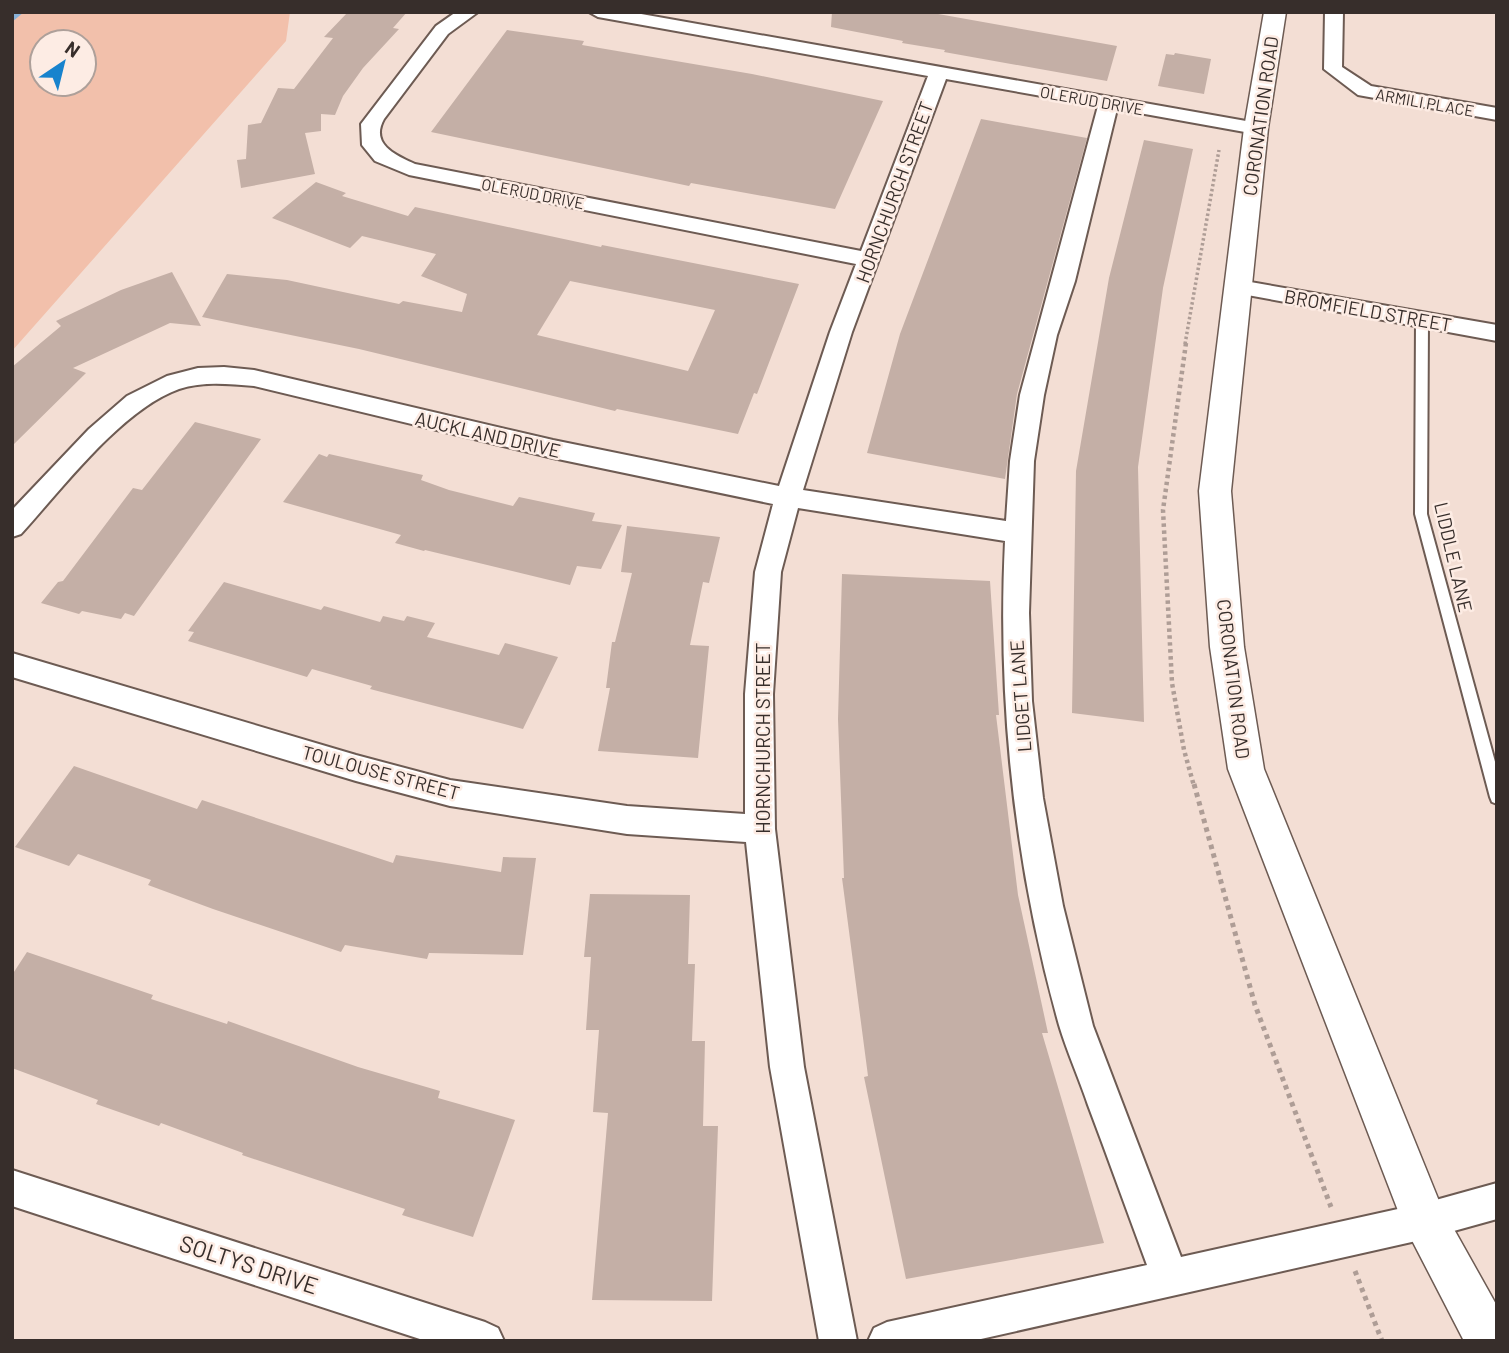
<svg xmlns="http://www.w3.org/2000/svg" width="1509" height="1353" font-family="Barlow,sans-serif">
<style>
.green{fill:#f2c0ab;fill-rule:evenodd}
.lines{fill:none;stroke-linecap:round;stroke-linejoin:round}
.stream{fill:#87b1d8;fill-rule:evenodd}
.building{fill:#c4afa6;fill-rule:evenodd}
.service-casing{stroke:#6d5b53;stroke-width:4}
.minor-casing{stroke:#6d5b53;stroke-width:4}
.tertiary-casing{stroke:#6d5b53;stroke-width:3}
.path-far2{stroke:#ae9d96;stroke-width:3.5;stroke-dasharray:2.5 2.5;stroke-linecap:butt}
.path-far1{stroke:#ae9d96;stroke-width:4.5;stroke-dasharray:3.5 3.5;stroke-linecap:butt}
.path{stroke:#ae9d96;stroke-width:5;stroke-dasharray:4.5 4.5;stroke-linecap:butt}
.service{fill:#fff;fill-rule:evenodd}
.minor{fill:#fff;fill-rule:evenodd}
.tertiary{fill:#fff;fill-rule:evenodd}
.labels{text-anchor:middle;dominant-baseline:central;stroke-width:5;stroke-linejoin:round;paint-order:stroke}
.far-street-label{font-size:16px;fill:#372e2b;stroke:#fdece4}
.street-label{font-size:19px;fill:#372e2b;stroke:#fdece4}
.near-street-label{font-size:23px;fill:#372e2b;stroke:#fdece4}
</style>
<rect width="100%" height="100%" fill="#f3ded4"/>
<!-- green -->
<path class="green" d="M12,12H290L286,41L12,351ZM42,42H84V84H42Z"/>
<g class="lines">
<!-- stream -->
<path class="stream" d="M17,12H24L12,22V16Z"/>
</g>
<!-- building -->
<path class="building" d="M348,12H407L393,28L399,29L363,68L343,96L335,115L321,114V131L305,133L315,174L241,188L237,160L246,159L248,125L261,123L278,88L294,89L333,38L324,37Z
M832,12H927L1117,46L1107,81L944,52L945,50L902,43L903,41L831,27Z
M507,30L584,41L582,45L752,74L883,101L835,209L691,183L689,186L431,132Z
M1175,53L1211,59L1204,94L1158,86L1166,54L1174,55Z
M981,119L1087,138L1017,394L1005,479L867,453L900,334Z
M1144,140L1193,149L1163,288L1138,467L1144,722L1072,713L1076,471L1109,278Z
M316,182L346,193L342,196L408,216L415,207L601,247L602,245L799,284L757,394L754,393L738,434L617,409L615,411L359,349L202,317L227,274L287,280L399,304L403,301L462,312L467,294L421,276L436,254L362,236L350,248L272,218ZM570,281L715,310L688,371L537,335Z
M172,272L201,326L170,323L73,368L86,373L12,446V367L61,326L56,321L121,290Z
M195,422L261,439L134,616L125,613L121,619L82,611L79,614L41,603L58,582L63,581L133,488L142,490Z
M319,454L327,457L329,454L423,475L421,480L449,490L513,506L519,497L595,513L592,521L622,525L601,569L577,566L570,585L425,550L424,551L395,543L401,535L283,502Z
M627,526L720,537L709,583L703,582L690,645L709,646L698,758L598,751L610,688H606L612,642H615L632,573L621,572Z
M842,574L990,581L999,715H996L1018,895L1048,1033H1042L1104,1243L906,1279L864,1077L868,1076L842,878H844L838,719Z
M224,582L321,610L324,606L380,622L383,616L404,621L407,616L435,623L427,637L499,655L505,643L558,657L523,729L370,689L372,686L312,669L307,677L188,641L194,632L188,631Z
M74,766L197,809L202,800L393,863L396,855L501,872L503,857L536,858L523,955L429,953L427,959L345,945L341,952L213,909L148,885L151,880L78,854L69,866L15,847Z
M590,894L690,895L688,964H695L692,1041H705L703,1126H718L712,1301L592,1300L608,1113L593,1112L599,1030H586L591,957H584Z
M27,952L153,995L151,999L227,1024L228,1021L358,1067L440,1091L438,1098L515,1120L473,1237L402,1215L405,1209L242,1155L243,1153L161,1123L159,1126L96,1104L98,1100L12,1068V975Z"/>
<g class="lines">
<!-- service casing -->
<g class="service-casing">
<path id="service" d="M1422,316L1428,320L1427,514L1497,769V804L1492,802L1490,797L1415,514L1416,320Z"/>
</g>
<!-- minor casing -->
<g class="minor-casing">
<path id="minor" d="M456,12H478L448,34L384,119C370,144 395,155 415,164L861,251L928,76L598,17L589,12H630L1263,124L1266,128L1263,132L1256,134L1117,109L1075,281L1057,335L1044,395L1034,461L1029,613L1032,701L1043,798L1063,906L1093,1026L1181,1257L1425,1203L1497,1183V1219L1425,1239L972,1341H868L874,1328L887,1322L1147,1265C1127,1211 1108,1158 1088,1105C1079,1078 1067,1052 1059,1025C1015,868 997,704 1005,541L798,508L781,572L773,694L775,829L804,1067L857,1341H819L770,1067L746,842L627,834L450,806L356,781L12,677V653L356,755L450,780L627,806L745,814V694L755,572L773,504L553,458L254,386C229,384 203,381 179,389C122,409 61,490 21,534L12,537V510L89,429L127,396L167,376L198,368L224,367L254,370L553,440L779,486L830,332L856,264L409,175L375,161L362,145L361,124L436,26ZM946,79L1098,106L1020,395L1010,461L1006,521L803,490L852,332Z
M1325,12H1343L1342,67L1371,86L1497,108V120L1358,95L1324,69Z
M1239,280L1497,325V341L1231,292L1228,287L1231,282Z
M12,1170L485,1322L498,1328L504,1341H426L12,1206Z"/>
</g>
<!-- tertiary casing -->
<g class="tertiary-casing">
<path id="tertiary" d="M1264,12H1286L1268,128L1231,491L1244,647L1264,769L1441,1206L1497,1306V1341H1464L1402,1221L1228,769L1210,647L1199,491L1244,128Z"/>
</g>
<!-- path-far2 -->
<path class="path-far2" d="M1185,344L1219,150"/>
<!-- path-far1 -->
<path class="path-far1" d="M1186,343L1163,510L1172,683L1184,750L1194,786"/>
<!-- path -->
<path class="path" d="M1194,784L1255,1005L1331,1207
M1355,1271L1382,1341"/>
<!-- service -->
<use href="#service" class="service"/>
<!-- minor -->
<use href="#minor" class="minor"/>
<!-- tertiary -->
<use href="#tertiary" class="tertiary"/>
</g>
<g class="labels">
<!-- far-street labels -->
<g class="far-street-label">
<text transform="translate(1092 100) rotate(10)">OLERUD DRIVE</text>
<text transform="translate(1425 102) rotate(10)">ARMILI PLACE</text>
<text transform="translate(533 193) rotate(11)">OLERUD DRIVE</text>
</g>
<!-- street labels -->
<g class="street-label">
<text transform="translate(1260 116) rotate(-82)">CORONATION ROAD</text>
<text transform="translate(894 192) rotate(-70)">HORNCHURCH STREET</text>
<text transform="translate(1368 310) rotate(10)">BROMFIELD STREET</text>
<text transform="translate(488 434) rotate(13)">AUCKLAND DRIVE</text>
<text transform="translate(1454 557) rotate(77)">LIDDLE LANE</text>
<text transform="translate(1234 679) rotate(83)">CORONATION ROAD</text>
<text transform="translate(1020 696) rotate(-94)">LIDGET LANE</text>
<text transform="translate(762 738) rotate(-90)">HORNCHURCH STREET</text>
<text transform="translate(381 772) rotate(15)">TOULOUSE STREET</text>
</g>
<!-- near-street labels -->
<g class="near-street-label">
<text transform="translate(249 1264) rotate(18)">SOLTYS DRIVE</text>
</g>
</g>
<!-- border -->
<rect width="1509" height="1353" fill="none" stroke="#372e2b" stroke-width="28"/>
<!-- north arrow -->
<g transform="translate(63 63) rotate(35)"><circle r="33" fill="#fdece4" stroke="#aea09a" stroke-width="2"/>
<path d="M0-5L12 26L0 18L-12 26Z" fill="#1883cd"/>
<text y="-10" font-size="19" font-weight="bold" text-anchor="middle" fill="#372e2b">N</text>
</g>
</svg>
